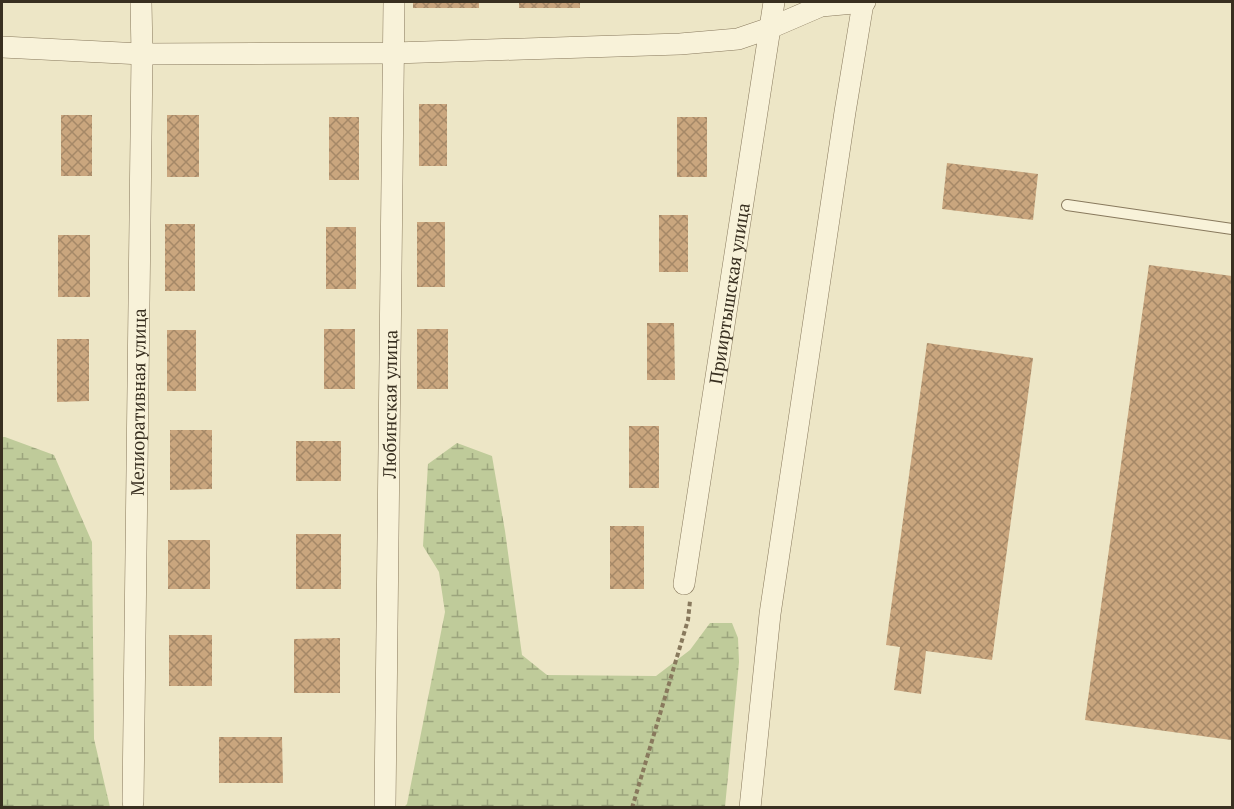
<svg xmlns="http://www.w3.org/2000/svg" width="1234" height="809" font-family="'PT Serif',serif">
<style>
.wetland{fill:url(#wetland-marsh)}
.building{fill:url(#building-cross-hatch)}
.lines{fill:none;stroke-linecap:round;stroke-linejoin:round}
.lane-casing{stroke:#88795d;stroke-width:12}
.street-casing{stroke:#88795d;stroke-width:22}
.path{stroke:#88795d;stroke-width:4;stroke-dasharray:4.5 3;stroke-linecap:butt}
.lane{stroke:#f8f2d9;stroke-width:10}
.street{stroke:#f8f2d9;stroke-width:21}
.labels{text-anchor:middle;dominant-baseline:central;stroke-width:4.5;stroke-linejoin:round;paint-order:stroke}
.street-label{font-size:18px;fill:#382f20;stroke:#f4efd6}
</style>
<defs>
<pattern id="wetland-marsh" width="20" height="14" patternUnits="userSpaceOnUse" patternTransform="scale(1.5)"><rect width="20" height="14" fill="#bfcb9a"/><path d="M1 5h8M5 5V1M11 12h8M15 12V8" fill="none" stroke="#9ca57d"/></pattern>
<pattern id="building-cross-hatch" width="8" height="8" patternUnits="userSpaceOnUse" patternTransform="scale(1.5)"><rect width="8" height="8" fill="#caa67e"/><path d="M0 0l8 8M0 8l8-8" fill="none" stroke="#a58867"/></pattern>
</defs>
<rect width="100%" height="100%" fill="#ede6c6"/>
<!-- wetland -->
<path class="wetland" d="M2,437H5L54,455L92,542L94,739L110,807H2Z
M457,443L492,456L505,531L522,655L547,675L656,676L690,650L710,623H732L738,638L739,662L725,807H404L407,804L445,612L439,572L423,546L428,464Z"/>
<!-- building -->
<path class="building" d="M413,2H479V8H413Z
M519,2H580V8H519Z
M419,104H447V166H419Z
M61,115H92V176H61Z
M167,115H199V177H167Z
M329,117H359V180H329Z
M677,117H707V177H677Z
M947,163L1038,174L1033,220L942,209Z
M659,215H688V272H659Z
M417,222H445V287H417Z
M165,224H195V291H165Z
M326,227H356V289H326Z
M58,235H90V297H58Z
M1149,265L1232,276V728L1231,740L1085,720Z
M647,323H674L675,380H647Z
M324,329H355V389H324Z
M417,329H448V389H417Z
M167,330H196V391H167Z
M57,339H89V401L57,402Z
M927,343L1033,358L992,660L926,651L921,694L894,690L900,647L886,645Z
M629,426H659V488H629Z
M170,430H212V489L170,490Z
M296,441H341V481H296Z
M610,526H644V589H610Z
M296,534H341V589H296Z
M168,540H210V589H168Z
M169,635H212V686H169Z
M340,638V693H294V639Z
M219,737H282L283,783H219Z"/>
<g class="lines">
<!-- lane casing -->
<g class="lane-casing">
<path id="lane" d="M1067,205L1232,229"/>
</g>
<!-- street casing -->
<g class="street-casing">
<g id="street">
<path d="M2,47L142,54L394,53L680,44L738,39L770,28L821,6L865,2"/>
<path id="s1" d="M684,584L774,2"/>
<path id="s2" d="M133,802L142,54L141,2"/>
<path id="s3" d="M385,806L394,2"/>
<path d="M750,808L770,614L845,112L863,3"/>
</g>
</g>
<!-- path -->
<path class="path" d="M632,808L688,620L690,601"/>
<!-- lane -->
<use href="#lane" class="lane"/>
<!-- street -->
<use href="#street" class="street"/>
</g>
<g class="labels">
<!-- street labels -->
<g class="street-label">
<text stroke="none"><textPath href="#s1" startOffset="294">Прииртышская улица</textPath></text>
<text stroke="none"><textPath href="#s2" startOffset="400">Мелиоративная улица</textPath></text>
<text stroke="none"><textPath href="#s3" startOffset="402">Любинская улица</textPath></text>
</g>
</g>
<!-- border -->
<rect width="1234" height="809" fill="none" stroke="#382f20" stroke-width="6"/>
</svg>
